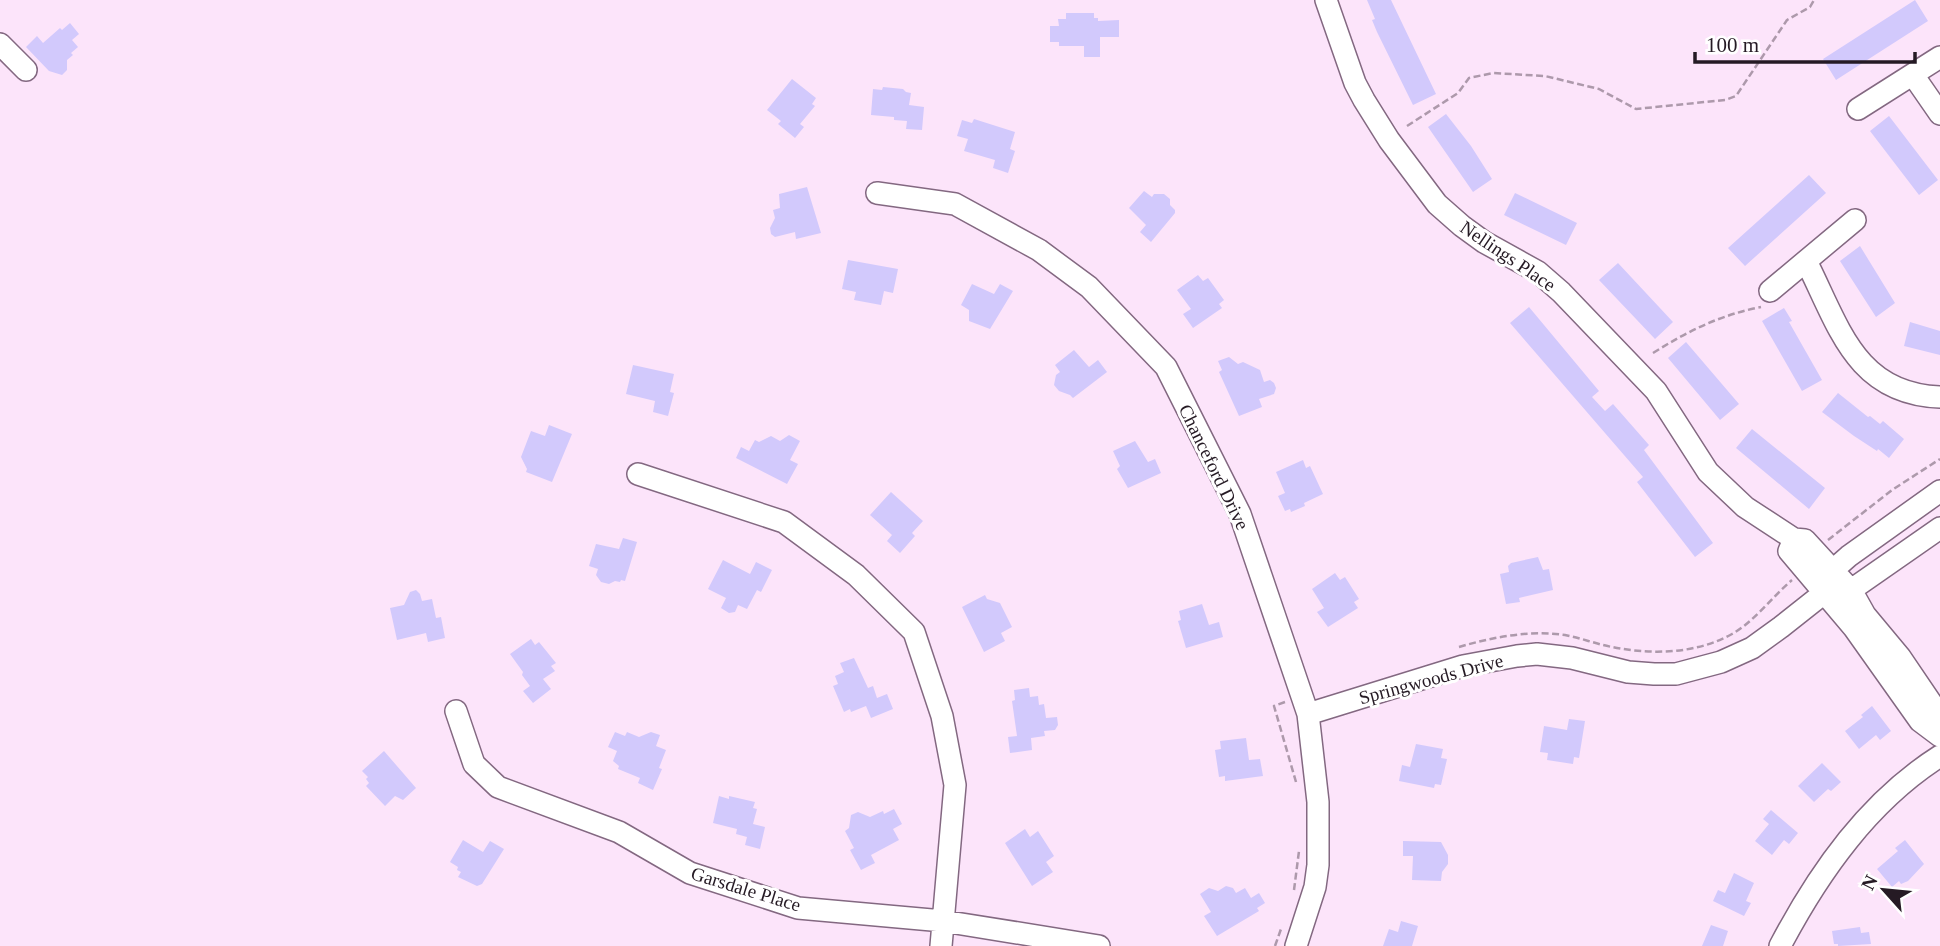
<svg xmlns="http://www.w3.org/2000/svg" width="1940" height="946" font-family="'Times New Roman',serif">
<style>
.building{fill:#d2c9fc}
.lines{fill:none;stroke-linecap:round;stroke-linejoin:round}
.minor-casing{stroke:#836881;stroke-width:24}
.path{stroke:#ad99ab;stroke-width:2.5;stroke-dasharray:7 3.5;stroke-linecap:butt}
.minor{stroke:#fff;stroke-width:21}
.labels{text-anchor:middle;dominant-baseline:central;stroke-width:6;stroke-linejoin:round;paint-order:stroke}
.street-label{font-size:19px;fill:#251a24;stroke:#fff}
</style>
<rect width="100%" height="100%" fill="#fce4fa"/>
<!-- building -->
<path class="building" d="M1367,0H1391L1436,94L1413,105L1377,32L1372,20L1375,19Z
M1915,0L1928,21L1836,80L1823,59Z
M1066,13H1094V18H1098V21L1119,20V37H1100V57H1084V46H1059V42H1050V26H1059L1058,19H1066Z
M70,23L79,34L72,40L78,47L71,53L73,55L67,60V70L62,75L49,71L26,47L37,36L43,43L60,28L62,30Z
M792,79L816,98L812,104L815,106L800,124L804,127L795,138L778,124L781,121L767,110Z
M883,87L903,89L906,92L911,93L909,105L924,107L922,130L906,129L907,121L894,120V117L871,115L873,89L882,90Z
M1446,114L1471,146L1492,179L1473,192L1428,127Z
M1889,116L1938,180L1919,195L1870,131Z
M974,119L1015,132L1010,149L1015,151L1008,173L993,168L995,160L964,151L968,139L957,136L962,120L972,123Z
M1809,175L1826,193L1745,266L1728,248Z
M807,187L821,233L796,239L795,232L775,237L771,234L770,228L775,218L773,210L780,208L779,194Z
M1144,191L1152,197L1154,194H1164L1170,199V205L1175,210V213L1151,242L1140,232L1146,225L1129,208Z
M1515,193L1577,223L1566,245L1504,215Z
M1860,246L1895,303L1876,317L1840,261Z
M848,260L898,269L893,293L884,291L881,305L854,300L856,292L842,289Z
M1618,263L1673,322L1655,339L1599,280Z
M1198,275L1203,281L1208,278L1224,300L1219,304L1222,308L1193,328L1183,314L1191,309L1177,290Z
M972,284L994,294L1000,284L1013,291L990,329L969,321V310L961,305Z
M1529,307L1599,391L1592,397L1605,411L1613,404L1649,445L1644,450L1713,543L1695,557L1637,482L1643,477L1510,323Z
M1784,308L1792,321L1789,322L1822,380L1802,391L1762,321Z
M1910,322L1940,331V355L1904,346Z
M1686,342L1739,404L1720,420L1668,358Z
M1074,350L1089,367L1098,360L1107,372L1073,398L1070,395L1059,391L1054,385L1056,375L1060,372L1055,365Z
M1229,357L1238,364L1243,362L1260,370L1264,382L1270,380L1274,383L1276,388L1274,394L1259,399L1262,407L1239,416L1219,372L1222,370L1218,361Z
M633,365L674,374L670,392L674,393L668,416L653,412L655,401L626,394Z
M1838,393L1868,417L1870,416L1880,424L1883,421L1904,439L1889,458L1878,449L1877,451L1854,436L1822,412Z
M549,425L572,434L552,482L526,472L527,469L521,457L531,431L545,436Z
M1752,429L1825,488L1809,509L1736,448Z
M789,435L800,441L790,460L798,464L787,484L736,458L741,447L749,451L755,440L759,442L771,436L780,441Z
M1135,441L1148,462L1155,459L1161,473L1128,488L1117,469L1120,466L1113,451Z
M1303,460L1306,468L1310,466L1323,494L1304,503L1305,506L1291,512L1290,509L1285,511L1278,496L1285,493L1276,472Z
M891,492L923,521L912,533L915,536L900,553L887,541L892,535L870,515Z
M623,538L637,542L625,581L621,580L620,582L615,581L609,584L601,582L596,575L598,569L589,566L596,544L619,549Z
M1538,557L1543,570L1549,569L1553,590L1519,598L1520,602L1506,604L1500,574L1509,572L1508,566L1511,563Z
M723,560L750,574L756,562L772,570L761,592L757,590L747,609L738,605L735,612L729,613L721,608L726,598L708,589Z
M1335,573L1340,580L1345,577L1359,599L1354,602L1358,608L1328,627L1317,612L1324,608L1312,589Z
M416,590L420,594L422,601L432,599L436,618L441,617L445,638L428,642L426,633L397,640L390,608L404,605L410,592Z
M985,595L987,599L1000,603L1012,627L1001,633L1005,641L984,652L962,607Z
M1202,604L1209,625L1219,622L1223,637L1186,648L1178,621L1181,620L1179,611Z
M531,639L535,645L539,642L556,663L551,666L555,671L543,679L551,689L533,703L523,691L530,686L522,675L523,672L510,654Z
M854,658L868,688L873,686L877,698L887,694L893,709L871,718L866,706L851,712L850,709L844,712L833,686L838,684L835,676L844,672L840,663Z
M1029,688L1030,697L1038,696L1039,705L1044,704L1046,718L1057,717L1058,725L1055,730L1044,731L1045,736L1031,738L1032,750L1010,753L1008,737L1017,736L1012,701L1015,700L1014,690Z
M1872,706L1891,731L1880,740L1876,735L1859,749L1845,731L1863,717L1861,715Z
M1569,719L1585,721L1579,758L1574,757L1573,764L1547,760L1548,753L1540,752L1544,726L1567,730Z
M615,732L625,736L627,732L639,737L651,732L660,735L656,746L666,750L659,768L662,769L653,790L638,783L640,778L618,769L619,766L613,761L617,751L608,747Z
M1246,738L1249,760L1260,759L1263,776L1225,781V776L1219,777L1215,750L1221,749L1220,741Z
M1416,744L1443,749L1441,758L1447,759L1441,785L1435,784L1434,788L1399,781L1402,765L1410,767Z
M384,751L416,788L403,800L395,796L385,806L366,786L369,783L366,779L368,777L362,771Z
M1822,763L1841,782L1831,791L1828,789L1814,802L1798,786Z
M719,796L729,799V796L755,802L753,808L757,809L753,824L765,827L760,849L745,845L747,837L736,834L737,829L713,823Z
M894,809L902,824L893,829L899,840L871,855L875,863L861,870L850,850L854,848L845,831L849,828L851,815L858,812L870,817L883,811L884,814Z
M1771,810L1798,833L1789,844L1784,840L1772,855L1755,841L1769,824L1763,819Z
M1025,829L1030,837L1038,831L1054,856L1046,862L1053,872L1032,886L1005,843Z
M463,840L483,852L490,841L504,849L482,884L477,886L458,877L461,872L457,870L458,867L450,862Z
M1905,840L1924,864L1908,881L1901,884L1899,881L1892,887L1877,869L1898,851L1895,848Z
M1403,841L1441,842L1448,855V864L1442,872L1441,881L1412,880L1413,856H1403Z
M1734,873L1754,883L1746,901L1751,903L1744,916L1713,901L1718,890L1725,893Z
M1226,886L1233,888L1236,893L1245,888L1251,898L1259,893L1265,903L1257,908L1259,911L1217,936L1204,916L1211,912L1200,894L1209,888L1218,891Z
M1401,921L1418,926L1412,946H1383L1389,929L1398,932Z
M1711,925L1728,931L1723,946H1702Z
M1860,927L1861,933L1869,932L1871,944L1838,946V944H1834L1832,931Z"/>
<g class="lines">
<!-- minor casing -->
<g class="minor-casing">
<path id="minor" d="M1326,0L1355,83L1364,100L1389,140L1437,204L1462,226L1484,242L1538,272L1561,292L1656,391L1708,472L1745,507L1794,539
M0,44L26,70
M1913,75L1940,114
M1858,109L1940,57
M877,193L955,204L1039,250L1089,287L1166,367L1240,514L1308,714L1318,802V865L1315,887L1296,946
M1806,261C1839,326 1855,394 1940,397
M1770,291L1855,220
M638,474L784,522L856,575L914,632L942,716L955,785L941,946
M1836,592L1851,590L1940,528
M456,711L474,764L498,787L619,832L690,873L798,908L943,921L1099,946
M1308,714L1463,666L1517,656L1537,654L1572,658L1628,672L1654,674H1676L1721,662L1752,648L1781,627L1824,593L1832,571L1849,556L1940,491
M1940,716L1900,657L1865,615L1851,590L1805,540L1794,539L1789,551L1854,628L1920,721L1940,736
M1780,946C1819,872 1869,801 1940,756"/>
</g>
<!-- path -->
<path class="path" d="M1407,126L1458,93L1469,78L1493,73L1545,76L1599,89L1636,109L1725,100L1736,96L1787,20L1810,7L1814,0
M1653,353C1688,331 1720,315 1761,307
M1828,540L1892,490L1940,459
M1459,647C1493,637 1529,630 1565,635C1581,638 1596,644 1612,647C1652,655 1696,654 1732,634C1755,621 1772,597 1792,580
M1285,702L1274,706L1296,782
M1294,890L1299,851
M1275,946L1281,929"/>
<!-- minor -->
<use href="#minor" class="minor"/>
</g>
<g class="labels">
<!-- street labels -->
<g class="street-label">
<text transform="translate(1508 256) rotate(34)">Nellings Place</text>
<text transform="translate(1214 467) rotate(64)">Chanceford Drive</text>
<text transform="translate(1431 679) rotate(-15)">Springwoods Drive</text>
<text transform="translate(746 889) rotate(17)">Garsdale Place</text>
</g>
</g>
<!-- north arrow -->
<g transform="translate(1884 890) rotate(297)" stroke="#ffffff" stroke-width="5" paint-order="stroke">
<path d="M0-5L12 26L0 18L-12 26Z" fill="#251a24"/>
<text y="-10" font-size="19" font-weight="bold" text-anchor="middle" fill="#251a24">N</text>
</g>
<!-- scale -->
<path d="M1695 52v10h220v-10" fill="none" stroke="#251a24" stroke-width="3.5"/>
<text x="1706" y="52" font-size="21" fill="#251a24" stroke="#ffffff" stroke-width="5" paint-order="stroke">100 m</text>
</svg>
